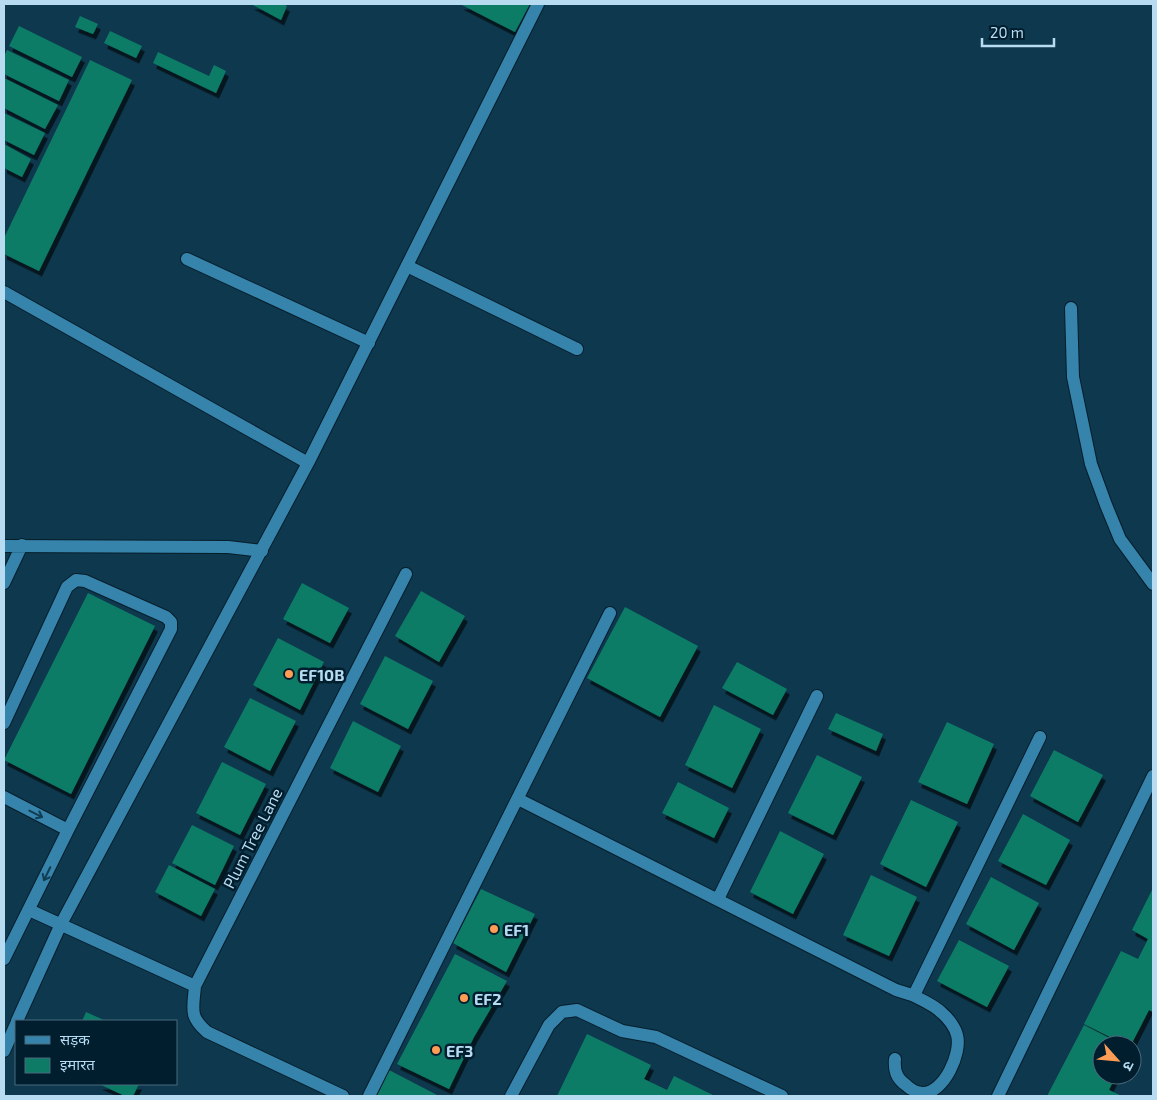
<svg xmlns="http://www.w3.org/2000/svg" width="1157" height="1100" font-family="'Exo 2','Noto Sans Devanagari',sans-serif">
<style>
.building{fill:#0e7b66;filter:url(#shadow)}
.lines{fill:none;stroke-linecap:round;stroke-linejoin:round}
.service-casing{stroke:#061e2b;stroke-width:14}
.minor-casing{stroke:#061e2b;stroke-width:14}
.service{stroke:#3683ab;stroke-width:12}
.minor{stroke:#3683ab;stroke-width:12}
.oneway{stroke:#103c54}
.poi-dot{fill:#fd9c55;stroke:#001e2e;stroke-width:2}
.labels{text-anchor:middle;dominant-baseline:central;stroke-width:5;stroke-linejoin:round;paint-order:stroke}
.poi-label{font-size:16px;font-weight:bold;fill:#b7dbf1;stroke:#001e2e;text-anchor:start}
.street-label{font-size:16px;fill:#b7dbf1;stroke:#001e2e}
</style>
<defs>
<filter id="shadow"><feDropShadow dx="3" dy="5.5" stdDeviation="0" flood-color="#0009"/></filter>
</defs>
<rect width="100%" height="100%" fill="#0e384d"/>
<!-- building -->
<path class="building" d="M251,4H283L287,6L281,20Z
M460,4H530L515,32Z
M80,16L98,24L93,34L75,27Z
M19,26L82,57L72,77L9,46Z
M110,31L142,46L136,58L104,43Z
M7,50L69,80L59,101L4,74V56Z
M158,52L209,76L214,65L226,71L216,93L153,63Z
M90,60L132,80L39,271L4,254V238Z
M4,78L58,105L45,129L4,108Z
M4,113L45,133L34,155L4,140Z
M4,144L31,159L22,177L4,168Z
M302,583L349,608L330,643L283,619Z
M421,591L465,616L439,662L395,636Z
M88,593L155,626L71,794L4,760Z
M625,607L698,646L660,717L587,678Z
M278,638L324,662L300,710L253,685Z
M385,656L433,681L408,729L360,704Z
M737,662L787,689L773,715L722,688Z
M250,698L296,721L270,771L224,747Z
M714,705L761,729L732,788L685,765Z
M836,713L883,734L876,751L828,729Z
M353,721L401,746L378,792L330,768Z
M947,722L994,744L967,804L918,782Z
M1054,750L1103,775L1078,822L1030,796Z
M817,755L862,777L833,835L788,813Z
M222,762L266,784L240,835L196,813Z
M678,782L729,808L714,838L662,813Z
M911,800L958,822L926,887L880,864Z
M1023,814L1070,840L1046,885L998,861Z
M192,825L234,846L215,885L172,863Z
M780,831L824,854L793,914L750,892Z
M169,865L215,889L201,916L155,892Z
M871,875L917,897L889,956L843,935Z
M991,877L1039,903L1014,950L966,924Z
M1153,888V1012L1149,1010L1131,1045H1126L1084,1024L1121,951L1138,959L1148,939L1132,930Z
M481,889L535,914L506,972L453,943Z
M959,940L1009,966L987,1007L937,981Z
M455,954L507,981L474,1037L449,1089L397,1064Z
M86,1012L106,1021H82Z
M1084,1025L1123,1045H1102V1075H1116L1109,1090L1122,1096H1047Z
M587,1034L651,1065L644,1079L667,1090L674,1076L715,1096H557Z
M389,1070L439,1096H375Z
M99,1084H139L133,1096H125Z"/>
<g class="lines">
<!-- service casing -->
<g class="service-casing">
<path id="service" d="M407,266L577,349"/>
</g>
<!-- minor casing -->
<g class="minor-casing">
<path id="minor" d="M187,259L369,343
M4,292L308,463
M1071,308L1073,377L1091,464L1106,505L1120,539L1153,584
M4,546L228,547L262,551
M4,583L22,545
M4,723L67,587L76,580L85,581L166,617L171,622V629L68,830L4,959
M4,797L68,830
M518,799L896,990L912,995L916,991L1040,737
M718,899L817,696
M29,910L195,986L406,574
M195,986C193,1010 189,1016 207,1032L343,1096
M17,1021L61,924L308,463L538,4
M4,1051L16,1024
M895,1059C894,1070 896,1078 906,1085C910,1089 917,1093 923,1093C944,1093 962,1053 957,1035C955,1027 948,1018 942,1013C934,1005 922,1000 912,995
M369,1096L610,613
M511,1096L549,1025L562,1012L577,1010L622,1031L656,1037L782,1096
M998,1096L1153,776"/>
</g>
<!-- service -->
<use href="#service" class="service"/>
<!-- minor -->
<use href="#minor" class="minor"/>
</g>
<!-- one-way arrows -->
<defs><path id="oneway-shaft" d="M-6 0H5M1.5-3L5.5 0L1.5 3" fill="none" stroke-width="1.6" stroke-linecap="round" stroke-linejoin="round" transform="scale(1.25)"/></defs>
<g class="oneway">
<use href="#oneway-shaft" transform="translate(36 814) rotate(27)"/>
<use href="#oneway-shaft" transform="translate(47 874) rotate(116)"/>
</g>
<!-- markers -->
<g class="poi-dot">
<circle cx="289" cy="674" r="5"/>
<circle cx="494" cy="929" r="5"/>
<circle cx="464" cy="998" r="5"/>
<circle cx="436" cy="1050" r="5"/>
</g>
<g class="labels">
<!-- poi labels -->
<g class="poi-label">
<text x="299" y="674">EF10B</text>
<text x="504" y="929">EF1</text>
<text x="474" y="998">EF2</text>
<text x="446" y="1050">EF3</text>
</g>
<!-- street labels -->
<g class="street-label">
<text transform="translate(252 838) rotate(-63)">Plum Tree Lane</text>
</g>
</g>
<!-- border -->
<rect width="1157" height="1100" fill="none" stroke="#b7dbf1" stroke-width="10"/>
<!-- legend -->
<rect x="15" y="1020" width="162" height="65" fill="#001e2e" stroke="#496a7c"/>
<rect x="25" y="1036" width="25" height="8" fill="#3683ab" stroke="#496a7c"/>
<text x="60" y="1045" font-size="15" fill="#b7dbf1">सड़क</text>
<rect x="25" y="1058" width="25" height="15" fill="#0e7b66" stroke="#496a7c"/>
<text x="60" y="1070" font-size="15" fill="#b7dbf1">इमारत</text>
<!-- north arrow -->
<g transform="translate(1117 1060) rotate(117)"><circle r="24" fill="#001e2e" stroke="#496a7c"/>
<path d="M0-4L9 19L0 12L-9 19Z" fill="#fd9c55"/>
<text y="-8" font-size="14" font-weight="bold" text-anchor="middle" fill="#b7dbf1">उ</text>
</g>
<!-- scale -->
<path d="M982 38v8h72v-8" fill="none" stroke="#b7dbf1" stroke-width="2.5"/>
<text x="990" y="38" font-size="15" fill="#b7dbf1" stroke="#001e2e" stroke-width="4" paint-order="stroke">20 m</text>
</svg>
